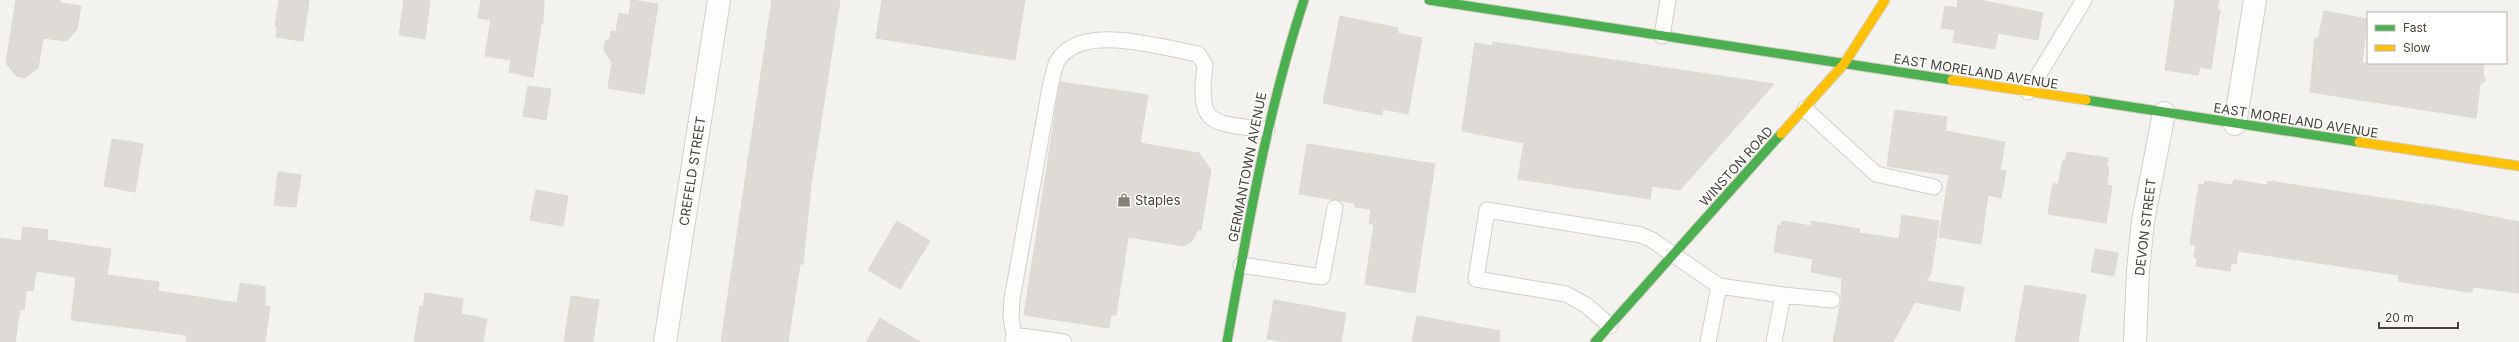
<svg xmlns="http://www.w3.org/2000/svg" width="2519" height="342" font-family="Inter,sans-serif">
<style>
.building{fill:#dedbd6;stroke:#dcd9d4}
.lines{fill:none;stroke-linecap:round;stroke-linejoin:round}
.lane-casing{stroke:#d2d0cb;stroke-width:17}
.street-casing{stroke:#d2d0cb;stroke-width:24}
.fast-casing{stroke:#d3cfc5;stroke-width:11}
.slow-casing{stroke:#d3cfc5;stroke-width:11}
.lane{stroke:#fdfdfc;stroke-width:15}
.street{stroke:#fdfdfc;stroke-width:22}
.fast{stroke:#4caf50;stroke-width:9}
.slow{stroke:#ffc107;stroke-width:9}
.labels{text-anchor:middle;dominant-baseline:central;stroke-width:3;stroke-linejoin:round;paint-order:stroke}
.street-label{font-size:13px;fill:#4b4439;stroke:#fff}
.poi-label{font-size:13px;fill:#4b4439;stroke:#fff;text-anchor:start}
</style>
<rect width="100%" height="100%" fill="#f4f2ee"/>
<!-- building -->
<path class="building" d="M16,0H60V3L81,6L77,29L67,41L43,38L38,68L25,78L16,76L6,63Z
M279,0H309L303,41L276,37L277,26H275Z
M404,0H430L425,39L399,35Z
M481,0H544L543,23L541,25L533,77L509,72L511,60L485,56L491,20L478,18Z
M631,0L658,4L644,94L608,88L612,62L604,50L605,42L610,38L611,31L616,32L619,13L629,15Z
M772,0H840L811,185L803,264H800L788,342H721Z
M882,0H1025L1015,60L876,38Z
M1958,0H1980L2043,13L2038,40L1998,33L1995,49L1953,42L1955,30L1941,28L1945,6L1957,8Z
M2175,0H2219L2217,10H2220L2211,69L2200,67L2198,75L2165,70Z
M2324,11L2367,19L2362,63H2484L2483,74L2486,80L2480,85L2476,118L2310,92L2315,38L2318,39Z
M1340,16L1398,28L1397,33L1422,38L1408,114L1383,109L1382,115L1323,103Z
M1493,42L1774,84L1680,190L1652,186L1650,199L1518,179L1524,143L1462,131L1475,43L1492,46Z
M1060,82L1148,95L1140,143L1199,153L1211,170L1201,230L1198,229L1192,241L1183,246L1128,237L1116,315H1111L1109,328L1024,315Z
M528,86L551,89L546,120L523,116Z
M1895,110L1947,117L1945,131L2005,142L2000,170L2006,171L2001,198L1988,195L1981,244L1939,237L1949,175L1887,166Z
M112,139L143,144L135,192L104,186Z
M1307,144L1435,164L1415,293L1365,284L1374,224H1369L1371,209L1355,207V203L1299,194Z
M2067,152L2108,158L2106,167H2109L2107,185L2112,186L2106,223L2048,214L2053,183L2058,186L2063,160H2066Z
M278,172L301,175L296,207L274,205Z
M2234,180L2267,185L2268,181L2448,208L2519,222V293L2473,287L2472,292H2468L2398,281L2399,275L2238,251L2236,264L2231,263L2230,271L2196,266L2197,258L2194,257L2196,245L2190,244L2199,184L2204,185L2205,181L2232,185Z
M536,190L568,196L563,226L530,220Z
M1902,215L1939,221L1931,273L1926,281L1964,287L1960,311L1915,302L1893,342H1833L1841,301L1842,278L1811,272L1813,259L1774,252L1778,225L1781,226L1782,221L1811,226V221L1860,229L1859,233L1899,239Z
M897,221L930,241L900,289L868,270Z
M23,227L48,230L47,240L111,249L107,275L159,282L158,291L237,303L240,283L265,287V306L270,307L265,342H186L187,335L71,320L76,277L36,271L33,291L26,290L24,310L20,309L15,342H0V238L21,241Z
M2095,249L2118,253L2114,276L2091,272Z
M2025,285L2086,295L2078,342H2015Z
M425,293L463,299L461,314L487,319L483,342H414L420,306L423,307Z
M571,296L599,300L593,342H564Z
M1274,300L1346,313L1341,342H1286L1267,339Z
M1417,316L1500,331L1499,342H1412Z
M880,318L920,342H866Z"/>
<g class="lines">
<!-- lane casing -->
<g class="lane-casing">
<path id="lane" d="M1662,36L1668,0
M2028,92L2084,0
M1805,109L1876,174L1934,187
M1241,265L1322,277L1335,208
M1783,295L1832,300
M1610,326L1586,305L1566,294L1476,279L1487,210L1641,235L1652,240L1719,286
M1014,335L1011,317L1012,299L1051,82C1053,76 1054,68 1057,62C1079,21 1163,48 1198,54L1205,65C1197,128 1211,122 1267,130
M1013,342L1014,335L1064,342
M1708,342L1719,286L1783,295L1774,342"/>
</g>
<!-- street casing -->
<g class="street-casing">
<path id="street" d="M2235,124L2255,0
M665,342L719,0
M2135,342L2138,271L2143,221L2164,113"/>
</g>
<!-- fast casing -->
<g class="fast-casing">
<path id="fast" d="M1429,0L1952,80
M2086,100L2359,142
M1227,342C1248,226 1267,112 1304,0
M1595,342L1781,134"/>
</g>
<!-- slow casing -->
<g class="slow-casing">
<path id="slow" d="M1952,80L2086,100
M1781,134L1844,64L1885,0
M2359,142L2519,166"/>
</g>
<!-- lane -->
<use href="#lane" class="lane"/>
<!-- street -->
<use href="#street" class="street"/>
<!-- fast -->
<use href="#fast" class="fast"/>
<!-- slow -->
<use href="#slow" class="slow"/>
</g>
<!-- icons -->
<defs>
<g id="shop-bare" transform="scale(1.08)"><path d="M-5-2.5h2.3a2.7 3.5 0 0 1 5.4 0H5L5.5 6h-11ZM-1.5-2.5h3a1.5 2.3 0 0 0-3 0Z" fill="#868178" stroke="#fff" stroke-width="2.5" paint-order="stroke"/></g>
</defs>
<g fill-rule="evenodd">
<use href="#shop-bare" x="1124" y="200"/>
</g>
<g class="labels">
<!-- street labels -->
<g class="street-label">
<text transform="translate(1976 71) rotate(9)">EAST MORELAND AVENUE</text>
<text transform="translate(2296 120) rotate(9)">EAST MORELAND AVENUE</text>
<text transform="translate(1736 166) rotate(-48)">WINSTON ROAD</text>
<text transform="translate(1247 167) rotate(-79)">GERMANTOWN AVENUE</text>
<text transform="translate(692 171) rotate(-81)">CREFELD STREET</text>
<text transform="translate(2145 227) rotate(-83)">DEVON STREET</text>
</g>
<!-- poi labels -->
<g class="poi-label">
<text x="1135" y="200">Staples</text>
</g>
</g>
<!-- legend -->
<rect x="2367" y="12" width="140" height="52" fill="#ffffff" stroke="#b7b4b0"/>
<rect x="2375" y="25" width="20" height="6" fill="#4caf50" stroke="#b7b4b0"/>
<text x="2403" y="32" font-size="12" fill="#4b4439">Fast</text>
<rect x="2375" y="45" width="20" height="6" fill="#ffc107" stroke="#b7b4b0"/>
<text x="2403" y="52" font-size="12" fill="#4b4439">Slow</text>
<!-- scale -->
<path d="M2379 322v6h79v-6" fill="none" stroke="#4b4439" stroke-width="2"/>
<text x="2385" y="322" font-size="12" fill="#4b4439" stroke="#ffffff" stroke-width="3" paint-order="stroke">20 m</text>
</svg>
